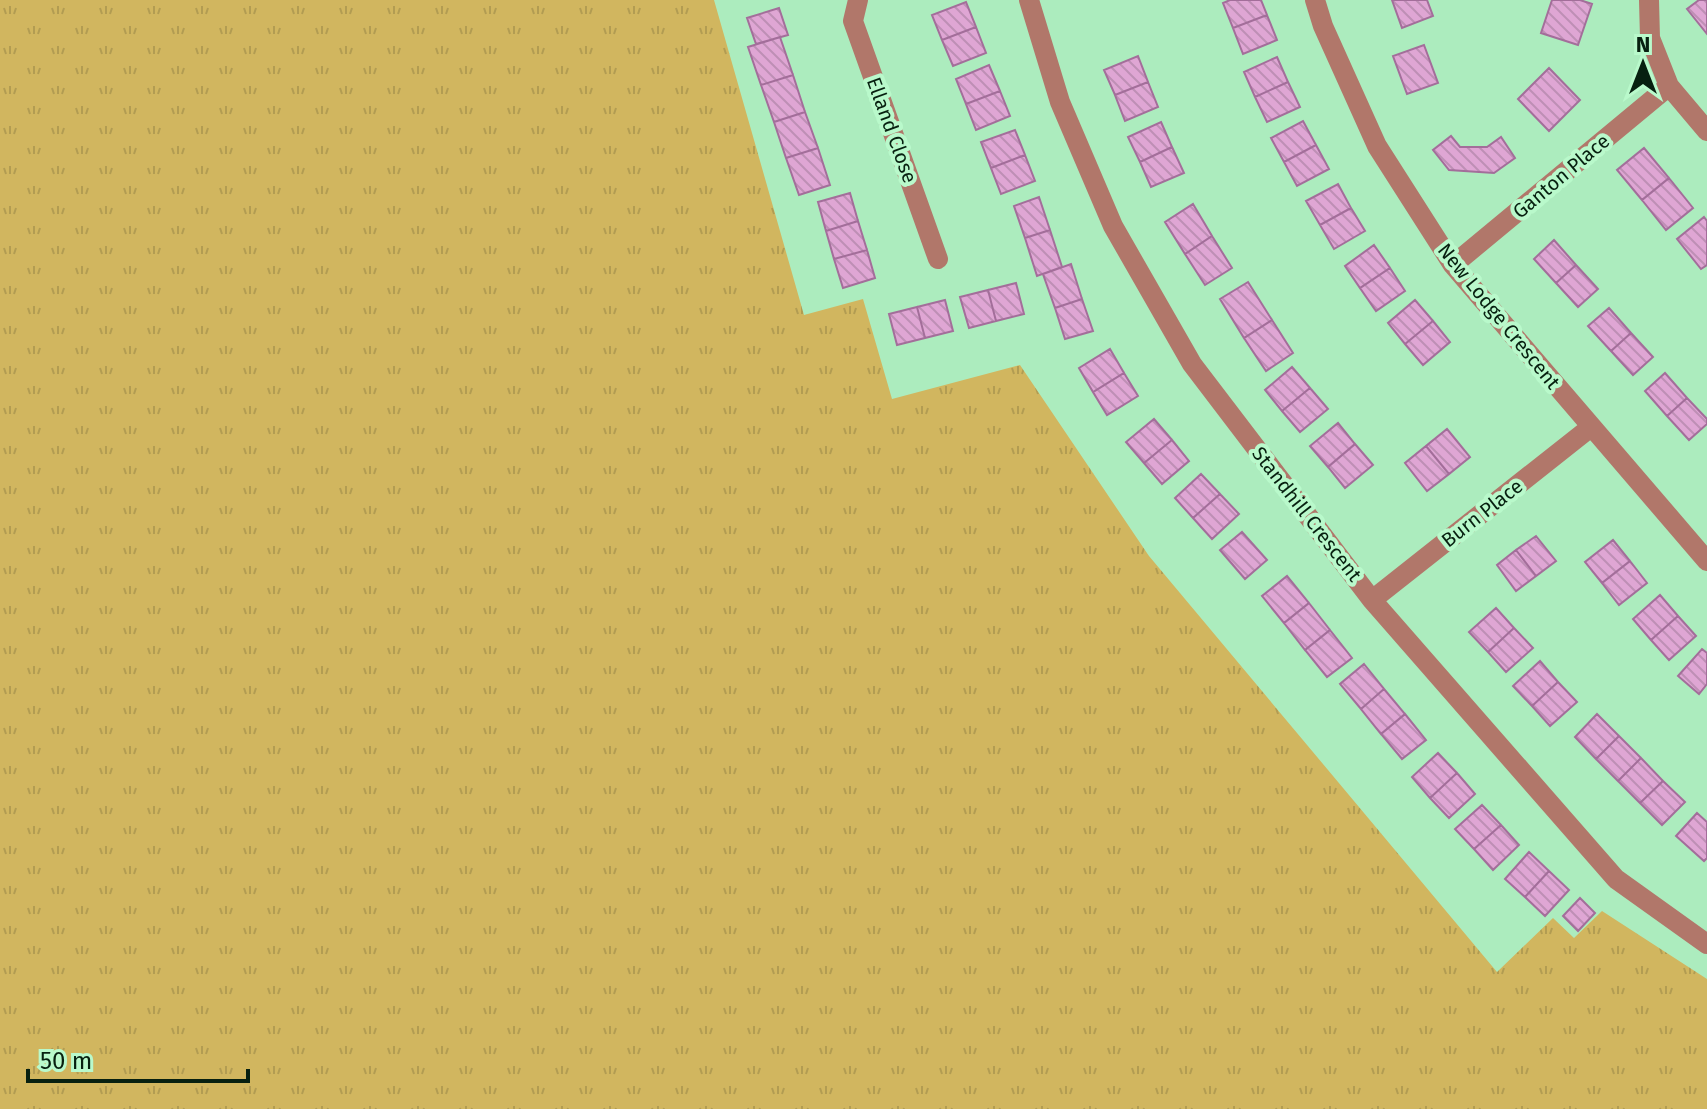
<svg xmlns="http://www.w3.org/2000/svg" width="1707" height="1109" font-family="'Fira Sans',sans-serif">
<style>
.grass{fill:url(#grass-tufts)}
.building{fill:url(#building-back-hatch);stroke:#a36e9a;stroke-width:2}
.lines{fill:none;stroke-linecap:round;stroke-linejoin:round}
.minor{stroke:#b1776a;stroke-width:20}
.labels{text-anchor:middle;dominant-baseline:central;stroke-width:8;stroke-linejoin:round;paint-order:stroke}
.street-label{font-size:20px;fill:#072010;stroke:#b9f9cb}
</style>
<defs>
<pattern id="grass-tufts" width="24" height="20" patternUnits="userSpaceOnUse" patternTransform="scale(2)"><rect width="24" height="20" fill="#d1b65f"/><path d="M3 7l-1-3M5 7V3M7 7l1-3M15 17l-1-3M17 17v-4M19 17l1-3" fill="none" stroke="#b29c52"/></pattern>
<pattern id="building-back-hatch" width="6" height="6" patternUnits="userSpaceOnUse" patternTransform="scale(2)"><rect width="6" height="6" fill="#dfa6d4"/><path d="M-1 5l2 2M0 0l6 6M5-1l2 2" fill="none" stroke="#be8fb5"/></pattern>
</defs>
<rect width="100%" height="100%" fill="#acecbe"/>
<!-- grass -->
<path class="grass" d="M0,0H714L804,315L863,299L892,399L1020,365L1149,556L1497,972L1553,918L1574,938L1602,911L1707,979V1109H0Z"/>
<!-- building -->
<path class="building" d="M1230,0H1261L1267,15L1233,28L1223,3Z
M1392,0H1427L1433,16L1402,28Z
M1552,0H1580L1592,4L1578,45L1541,33Z
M1699,0H1707V34L1687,9Z
M966,2L976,27L942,40L932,15Z
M779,8L788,35L756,44L747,18Z
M1267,15L1277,40L1243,54L1233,28Z
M976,27L986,53L953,66L942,40Z
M780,37L793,75L761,85L748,47Z
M1424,45L1438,83L1407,94L1393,56Z
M1138,56L1148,82L1115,95L1104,70Z
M1277,57L1288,82L1255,97L1244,72Z
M989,65L1000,91L966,104L956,79Z
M1549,68L1580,100L1549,131L1518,99Z
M793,75L805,112L774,122L761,85Z
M1148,82L1158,107L1125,121L1115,95Z
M1288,82L1300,107L1267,122L1255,97Z
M1000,91L1010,116L976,130L966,104Z
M805,112L818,148L786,158L774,122Z
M1303,121L1316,145L1284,162L1271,138Z
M1161,122L1172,147L1140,162L1128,137Z
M1015,130L1025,155L991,168L981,142Z
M1451,136L1460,147H1487L1501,137L1515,158L1494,173L1449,170L1433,150Z
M1316,145L1329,169L1297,186L1284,162Z
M1172,147L1184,173L1151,187L1140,162Z
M818,148L830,185L799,195L786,158Z
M1644,148L1669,178L1642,200L1617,170Z
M1025,155L1035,181L1001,194L991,168Z
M1669,178L1693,208L1666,230L1642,200Z
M1338,184L1351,208L1320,225L1306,201Z
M850,193L858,221L826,231L818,202Z
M1039,197L1050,230L1025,238L1014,206Z
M1193,204L1212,236L1185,254L1165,222Z
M1351,208L1365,231L1334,249L1320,225Z
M1704,217L1707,221V265L1701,269L1677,239Z
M858,221L867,250L834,259L826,231Z
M1050,230L1062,267L1037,276L1025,238Z
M1212,236L1232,268L1205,285L1185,254Z
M1554,240L1576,265L1556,283L1534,259Z
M1374,245L1390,268L1360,288L1345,266Z
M867,250L875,278L843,288L834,259Z
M1071,264L1082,299L1055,308L1043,274Z
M1576,265L1598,289L1578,307L1556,283Z
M1390,268L1405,291L1376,311L1360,288Z
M1248,282L1272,320L1244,338L1220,299Z
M1016,283L1024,314L996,321L988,290Z
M988,290L996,321L969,328L960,297Z
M1082,299L1093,331L1065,339L1055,308Z
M945,300L953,331L925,338L917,307Z
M1415,300L1433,321L1405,344L1388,323Z
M917,307L925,338L897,345L889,314Z
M1609,308L1631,333L1611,351L1588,326Z
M1272,320L1293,353L1266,371L1244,338Z
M1433,321L1450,342L1423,365L1405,344Z
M1631,333L1653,357L1633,375L1611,351Z
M1110,349L1124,373L1093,392L1079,368Z
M1292,367L1310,388L1282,411L1265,390Z
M1124,373L1138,396L1107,415L1093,392Z
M1665,373L1687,398L1667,416L1645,391Z
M1310,388L1328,409L1300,432L1282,411Z
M1687,398L1707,419V424L1689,440L1667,416Z
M1154,419L1172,440L1144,463L1126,442Z
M1338,423L1355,444L1328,467L1310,446Z
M1447,429L1470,457L1449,474L1426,446Z
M1172,440L1189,461L1162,484L1144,463Z
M1355,444L1373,465L1345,488L1328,467Z
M1426,446L1449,474L1427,491L1405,463Z
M1201,474L1220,494L1193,518L1175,498Z
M1220,494L1239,514L1212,539L1193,518Z
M1242,532L1267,560L1245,579L1220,550Z
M1536,536L1556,561L1536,576L1516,550Z
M1613,540L1630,561L1602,583L1585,562Z
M1516,550L1536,576L1516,591L1497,565Z
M1630,561L1647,583L1619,605L1602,583Z
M1287,576L1309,603L1284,623L1262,596Z
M1660,595L1678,616L1651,640L1633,619Z
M1309,603L1330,630L1305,650L1284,623Z
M1496,608L1514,628L1488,652L1469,632Z
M1678,616L1696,636L1669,660L1651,640Z
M1514,628L1533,648L1506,672L1488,652Z
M1330,630L1352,658L1327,677L1305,650Z
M1702,649L1707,653V684L1699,694L1678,676Z
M1540,661L1558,682L1532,706L1513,686Z
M1364,664L1384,689L1361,709L1340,684Z
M1558,682L1577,702L1550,726L1532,706Z
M1384,689L1405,714L1381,734L1361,709Z
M1405,714L1426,740L1402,759L1381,734Z
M1597,714L1619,736L1596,759L1575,737Z
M1619,736L1641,758L1618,781L1596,759Z
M1438,753L1457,773L1430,798L1412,777Z
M1641,758L1663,781L1640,803L1618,781Z
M1457,773L1475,794L1449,818L1430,798Z
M1663,781L1685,802L1662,825L1640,803Z
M1482,805L1501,825L1474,849L1455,829Z
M1697,813L1707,822V858L1704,861L1676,836Z
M1501,825L1519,845L1493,870L1474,849Z
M1529,852L1549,871L1525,897L1505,879Z
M1549,871L1569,890L1545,916L1525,897Z
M1580,898L1595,913L1578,931L1563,916Z"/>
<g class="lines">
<!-- minor -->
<path class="minor" d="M858,0L853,21L938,259
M1029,0L1060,102L1113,226L1192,364L1372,600L1616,879L1707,944
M1315,0L1323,26L1377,146L1453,265L1707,561
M1649,0L1650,38L1669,86L1707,131
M1453,265L1669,86
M1372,600L1591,427"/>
</g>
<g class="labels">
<!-- street labels -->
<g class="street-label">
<text transform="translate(892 130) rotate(70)">Elland Close</text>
<text transform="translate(1561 176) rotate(-40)">Ganton Place</text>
<text transform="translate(1499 316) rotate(51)">New Lodge Crescent</text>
<text transform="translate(1482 513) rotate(-38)">Burn Place</text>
<text transform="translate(1307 514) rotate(52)">Standhill Crescent</text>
</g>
</g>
<!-- north arrow -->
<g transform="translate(1643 64)" stroke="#b9f9cb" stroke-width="6" paint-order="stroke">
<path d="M0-6L14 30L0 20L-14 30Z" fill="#072010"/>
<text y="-12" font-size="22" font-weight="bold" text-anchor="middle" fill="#072010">N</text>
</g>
<!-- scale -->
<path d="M28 1069v12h220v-12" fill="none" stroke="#072010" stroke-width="4"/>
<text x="40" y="1069" font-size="24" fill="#072010" stroke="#b9f9cb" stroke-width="6" paint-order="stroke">50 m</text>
</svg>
